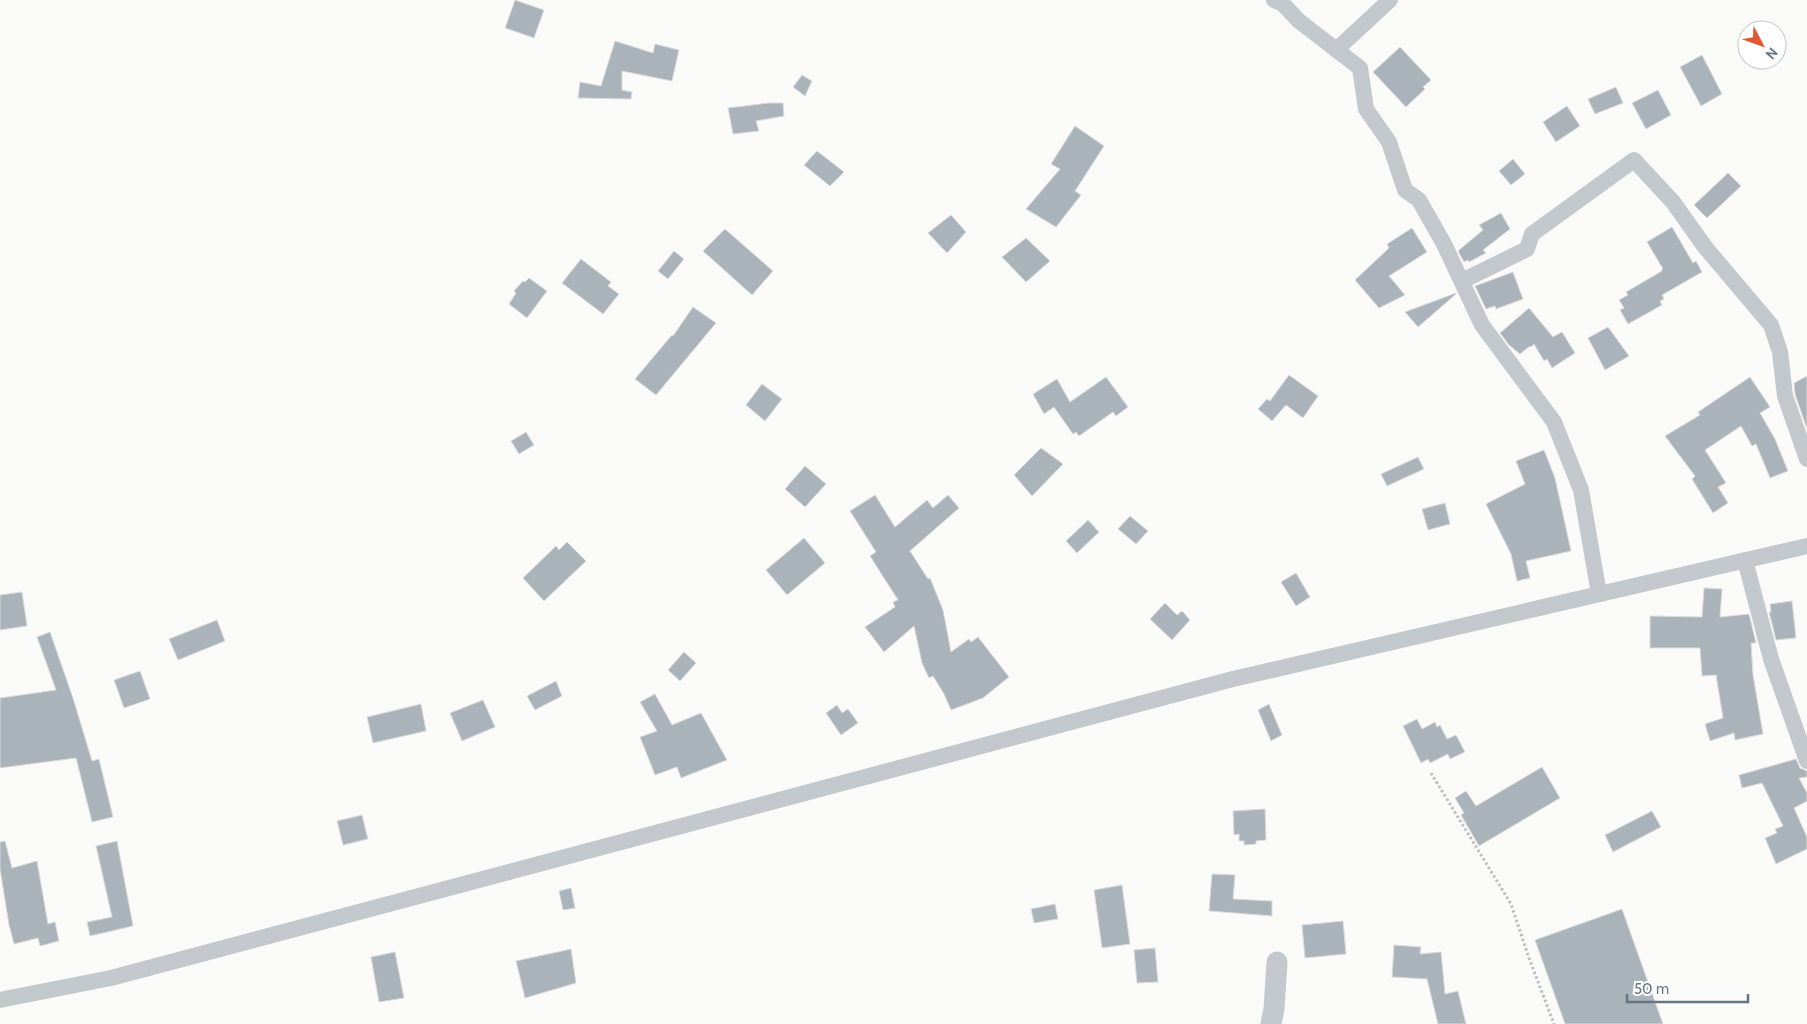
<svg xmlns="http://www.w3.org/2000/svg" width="1807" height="1024" font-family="Cabin,sans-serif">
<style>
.building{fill:#aab3b9;stroke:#dcdcda}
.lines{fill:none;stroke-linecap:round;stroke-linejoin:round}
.path{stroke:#bbbfc2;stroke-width:3;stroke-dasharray:2.5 2.5;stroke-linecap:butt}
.minor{stroke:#c3c8cc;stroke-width:16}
.tertiary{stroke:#c3c8cc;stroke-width:21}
</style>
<rect width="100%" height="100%" fill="#fafaf8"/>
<!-- building -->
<path class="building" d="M515,0L544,10L534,38L505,28Z
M615,41L653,53L655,44L679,50L672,81L622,71V90L632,92L631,99L578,98L580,82L601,86Z
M1400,47L1431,80L1423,87L1425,89L1406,107L1373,72Z
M1702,55L1722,94L1701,106L1680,67Z
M802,75L812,81L805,96L793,87Z
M1616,87L1623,103L1595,114L1588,99Z
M1658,90L1671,115L1646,129L1632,103Z
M768,103H783L784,116L756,121L759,131L733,134L728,108Z
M1567,106L1580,126L1556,142L1543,122Z
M1075,126L1104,146L1075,191L1081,195L1056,227L1026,209L1060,169L1051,164Z
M817,151L844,172L830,186L804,165Z
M1513,159L1525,174L1511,185L1499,171Z
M1728,173L1741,186L1707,218L1694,205Z
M1501,213L1510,229L1483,250L1486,253L1469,262L1468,260L1464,262L1458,251L1483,230L1479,225Z
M951,215L966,232L947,253L928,233Z
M1672,227L1693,263L1696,261L1702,272L1662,295L1664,299L1660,301L1662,305L1628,324L1620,310L1624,308L1619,300L1628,295L1626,292L1662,271L1661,270L1663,269L1647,242Z
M1412,228L1427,252L1389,276L1405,295L1379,308L1355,280L1389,248L1387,244Z
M725,229L773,271L752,295L703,251Z
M1026,238L1050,261L1026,282L1002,257Z
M674,251L684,259L668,279L658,271Z
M581,259L611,282L608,286L619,294L603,314L562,283Z
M1513,272L1523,299L1496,309L1495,306L1486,309L1475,286Z
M529,278L547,291L527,318L509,304L516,293L514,291L523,281L525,282Z
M1456,293V294L1418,327L1405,312Z
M693,307L716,323L656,395L635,379L672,335L673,336Z
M1529,308L1553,337L1562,332L1575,353L1552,368L1547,359L1544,361L1534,344L1531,347L1530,346L1520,354L1509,345L1500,333Z
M1608,327L1629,356L1605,370L1588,338Z
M1289,375L1318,396L1303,418L1286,405L1272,421L1258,409L1267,399L1270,401Z
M1807,376V429L1795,394L1794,383Z
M1106,377L1128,407L1116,416L1113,412L1079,436L1076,432L1073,434L1054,407L1044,414L1033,394L1057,379L1070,402Z
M1750,377L1770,407L1760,413L1775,439L1788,471L1770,478L1756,444L1752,446L1741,426L1705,450L1726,483L1718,487L1728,503L1713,513L1692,479L1695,476L1665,436L1700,415L1698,412Z
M762,384L782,399L765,421L746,405Z
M526,432L534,445L519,454L511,441Z
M1041,448L1063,464L1032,496L1014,475Z
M1544,450L1555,478L1571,551L1526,561L1530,578L1517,581L1511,554L1486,504L1525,484L1516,461Z
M1418,457L1424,469L1387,486L1381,474Z
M805,466L826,484L805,507L785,489Z
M875,495L895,527L927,500L933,508L948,495L959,508L910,551L928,579L930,578L943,610L951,652L969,639L971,642L978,637L1009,677L983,698L951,710L944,694L933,676L929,678L922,663L914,626L884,652L865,627L895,607L893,602L898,600L870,556L876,552L850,511Z
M1445,503L1450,524L1428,530L1422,509Z
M1130,516L1148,531L1136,544L1118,529Z
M1088,520L1099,532L1077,553L1066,541Z
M804,538L825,563L787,595L766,570Z
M567,542L586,561L544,601L523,578L556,546L559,550Z
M1296,573L1310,597L1296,606L1281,582Z
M1704,588L1722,589L1720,617L1749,614L1756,643H1751L1753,675L1763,734L1735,740L1734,733L1710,741L1705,724L1723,718L1716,675L1702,676L1700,648H1650V616L1702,617Z
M22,592L27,626L0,630V595Z
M1792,601L1796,638L1776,640L1769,612H1771L1770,604Z
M1165,603L1177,615L1182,611L1190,620L1172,640L1150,619Z
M217,620L225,641L178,660L169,639Z
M50,632L73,698L92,761L99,759L113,817L92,822L76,758L0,768V698L56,690L37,637Z
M684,652L696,663L680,681L668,670Z
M140,671L150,699L124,708L114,680Z
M556,681L562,696L535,710L527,696Z
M655,694L672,725L701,713L727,760L681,778L677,767L655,775L640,737L657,731L640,702Z
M483,700L495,727L462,741L450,713Z
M421,704L426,731L373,743L367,717Z
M1269,704L1282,735L1271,741L1258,710Z
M837,705L842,713L848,709L858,723L841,735L826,713Z
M1417,719L1422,729L1435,722L1437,727L1440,725L1447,739L1456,735L1465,752L1450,759L1448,754L1430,763L1428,759L1421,763L1403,726Z
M1796,759L1800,768L1807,771V777L1799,778L1807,793V801L1794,808L1807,837V849L1776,864L1765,838L1777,833L1775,829L1783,826L1762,783L1742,788L1739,775Z
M1542,767L1560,798L1479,846L1461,815L1464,813L1455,798L1466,791L1476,806Z
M1265,809L1266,840L1256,841V844L1244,845V841H1239V834L1234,835L1233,811Z
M1652,811L1661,827L1613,852L1605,835Z
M362,815L368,839L343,845L337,821Z
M5,841L12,868L37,861L48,924L55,922L59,941L40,946L38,938L14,944L9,925L0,869V842Z
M117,841L133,926L90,936L87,922L112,917L96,846Z
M1212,874L1235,875L1233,899L1272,901V916L1209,911Z
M1122,885L1130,944L1102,948L1094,890Z
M571,888L575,908L563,910L559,891Z
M1055,904L1058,919L1034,923L1031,909Z
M1622,909L1663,1024H1565L1535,940Z
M1343,921L1346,954L1305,958L1302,925Z
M1394,945L1421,947L1420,954L1441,952L1445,994L1458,991L1466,1024H1438L1427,979L1392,977Z
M1155,948L1158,982L1137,983L1134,950Z
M571,949L576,983L525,998L516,961Z
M395,952L404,998L379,1002L371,957Z"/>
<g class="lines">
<!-- path -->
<path class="path" d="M1431,773L1511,904L1529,958L1554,1024"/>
<!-- minor -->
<path class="minor" d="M1274,0L1283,4L1299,21L1360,68L1366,109L1389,142L1405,190L1419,200L1444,244L1482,325L1554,422L1581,490L1599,594
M1336,50L1390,0
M1462,281L1527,249L1532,234L1634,160L1673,202L1705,247L1771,325L1780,352L1785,396L1807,459
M1745,560L1771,659L1807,761
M0,1000L111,978L1233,679L1807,546"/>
<!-- tertiary -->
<path class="tertiary" d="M1271,1024L1274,1009L1277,962"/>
</g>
<!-- north arrow -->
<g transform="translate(1762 45) rotate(131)"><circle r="24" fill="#ffffff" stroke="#c1c8cd"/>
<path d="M0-4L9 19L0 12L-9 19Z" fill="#e4572e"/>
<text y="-8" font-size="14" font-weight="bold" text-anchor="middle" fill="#657683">N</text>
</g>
<!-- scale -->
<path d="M1627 994v8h121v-8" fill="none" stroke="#657683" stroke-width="2.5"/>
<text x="1634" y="994" font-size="15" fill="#657683" stroke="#ffffff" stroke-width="4" paint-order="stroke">50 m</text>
</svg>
